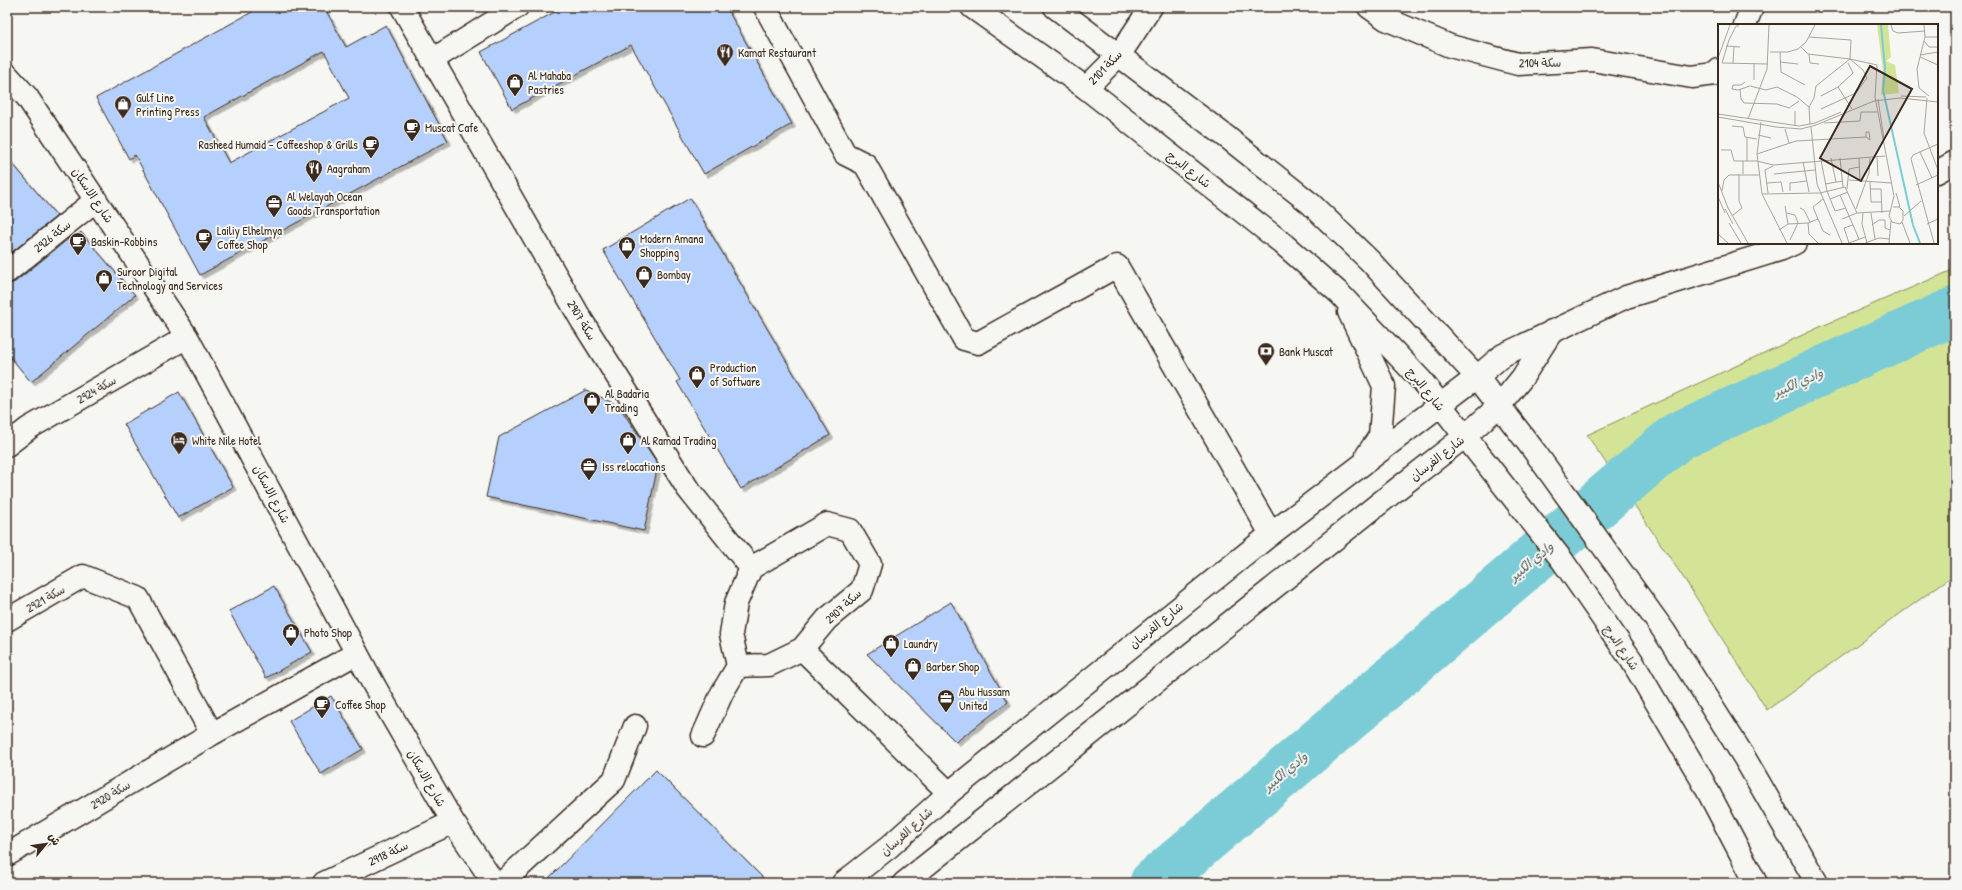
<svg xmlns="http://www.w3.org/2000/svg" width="1962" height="890" font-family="'Patrick Hand','Playpen Sans Arabic',sans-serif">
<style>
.green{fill:#d4e497;stroke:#88875a}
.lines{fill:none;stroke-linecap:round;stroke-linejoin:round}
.river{stroke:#7cccd7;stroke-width:49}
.building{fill:#b6d0fd;stroke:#3b2a1e;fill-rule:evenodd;filter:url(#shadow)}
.street-casing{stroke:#3b2a1e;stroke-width:25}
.secondary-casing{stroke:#3b2a1e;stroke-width:25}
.street{stroke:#f6f6f2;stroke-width:22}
.secondary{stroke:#f6f6f2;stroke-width:22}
.labels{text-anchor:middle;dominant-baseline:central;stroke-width:4;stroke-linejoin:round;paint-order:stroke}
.poi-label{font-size:12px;fill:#3b2a1e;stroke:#f6f6f2;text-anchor:start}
.street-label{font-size:12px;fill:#3b2a1e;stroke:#f6f6f2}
.water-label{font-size:13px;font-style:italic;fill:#4e5b56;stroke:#f6f6f2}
.inset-river{fill:none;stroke:#7cccd7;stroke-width:2}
.inset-road{fill:none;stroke:#aba49d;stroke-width:1}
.view{fill:#3b2a1e;fill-opacity:0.15;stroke:#3b2a1e;stroke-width:2}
.inset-edge{fill:none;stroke:#3b2a1e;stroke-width:2}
</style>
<defs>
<filter id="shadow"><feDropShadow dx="3.5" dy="3.5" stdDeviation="0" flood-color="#0004"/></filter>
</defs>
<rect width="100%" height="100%" fill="#f6f6f2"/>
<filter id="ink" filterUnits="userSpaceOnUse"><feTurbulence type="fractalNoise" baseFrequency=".025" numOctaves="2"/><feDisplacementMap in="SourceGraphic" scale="8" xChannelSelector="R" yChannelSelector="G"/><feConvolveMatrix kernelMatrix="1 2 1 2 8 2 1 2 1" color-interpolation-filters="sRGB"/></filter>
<g filter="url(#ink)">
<!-- green -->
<path class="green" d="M1955,269V574L1767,710L1687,583L1587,435L1822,326Z"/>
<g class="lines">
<!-- river -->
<path class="river" d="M1154,883L1678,436L1955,311"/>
</g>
<!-- building -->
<path class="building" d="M261,7H324L346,47L386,25L448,141L200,275L135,155L129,159L96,98ZM324,51L349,98L229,163L204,117Z
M564,7H726L792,124L704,174L631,45L512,109L481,52Z
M7,157L57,216L7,256Z
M690,198L830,435L741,489L677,382L680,380L603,250Z
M81,232L135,295L31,382L7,353V284L15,282L73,235L75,237Z
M586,390L619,406L658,465L644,531L486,497L499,437Z
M179,392L233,487L178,518L124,424Z
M274,586L312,652L266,678L229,611Z
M951,602L1008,702L956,742L867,654Z
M331,696L363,749L321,774L289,721Z
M656,770L768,883H544Z"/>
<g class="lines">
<!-- street casing -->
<g class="street-casing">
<path id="street" d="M402,7L582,321L688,489L751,568
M765,7L845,154L865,164L964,339L978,343L1117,266L1271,534
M1369,7L1386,19L1450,46L1518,64L1592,60L1692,77L1715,74L1719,70
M1745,25L1752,7
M432,60L517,7
M7,75L27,97L187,337L375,687L453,822L494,883
M1086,88L1120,54L1151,7
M1937,172L1955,162
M7,272L96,200
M1477,377L1503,355L1626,297L1782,249L1795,243
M1500,405L1522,378L1552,331
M7,445L29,428L187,337
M827,524L850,530L870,564L862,590L827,619L802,649L769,665L738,666L731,634L736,603L751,568Z
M7,620L83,576L138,598L212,734
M802,649L949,793
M703,736L722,693L738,666
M7,855L212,734L357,653
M324,883L453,822
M502,883L614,780L635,726"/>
</g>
<!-- secondary casing -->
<g class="secondary-casing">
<path id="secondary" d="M972,7L1086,88L1281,242L1339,293L1421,380L1562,560L1632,661L1702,780L1756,883
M1055,7L1228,138L1311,204L1369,260L1477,377L1535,452L1664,631L1744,757L1817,883
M1349,312L1384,386L1380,436L1367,455
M843,883L889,847L949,793L1271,534L1477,377
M904,883L1396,490L1464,437L1500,405"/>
</g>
<!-- street -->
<use href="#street" class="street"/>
<!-- secondary -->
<use href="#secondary" class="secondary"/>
</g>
</g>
<!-- icons -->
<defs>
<g id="restaurant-pin" transform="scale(0.9)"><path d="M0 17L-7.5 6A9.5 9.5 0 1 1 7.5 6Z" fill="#3b2a1e" stroke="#f6f6f2"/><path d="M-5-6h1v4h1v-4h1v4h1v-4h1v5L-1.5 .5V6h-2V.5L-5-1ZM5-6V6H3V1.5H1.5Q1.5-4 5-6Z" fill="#fff"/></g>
<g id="shop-pin" transform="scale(0.9)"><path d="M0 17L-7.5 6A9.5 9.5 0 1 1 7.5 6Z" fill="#3b2a1e" stroke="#f6f6f2"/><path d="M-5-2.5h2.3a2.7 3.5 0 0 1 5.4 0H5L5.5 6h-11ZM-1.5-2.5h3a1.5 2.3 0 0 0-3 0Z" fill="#fff"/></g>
<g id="cafe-pin" transform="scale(0.9)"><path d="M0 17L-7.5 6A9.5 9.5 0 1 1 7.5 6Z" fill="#3b2a1e" stroke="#f6f6f2"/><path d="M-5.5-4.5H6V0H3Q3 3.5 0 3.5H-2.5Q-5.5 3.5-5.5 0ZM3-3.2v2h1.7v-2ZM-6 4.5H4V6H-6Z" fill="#fff"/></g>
<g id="office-pin" transform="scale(0.9)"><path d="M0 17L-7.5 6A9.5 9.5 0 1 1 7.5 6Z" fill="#3b2a1e" stroke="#f6f6f2"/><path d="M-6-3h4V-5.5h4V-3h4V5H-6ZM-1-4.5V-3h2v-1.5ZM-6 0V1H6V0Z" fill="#fff"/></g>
<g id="bank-pin" transform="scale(0.9)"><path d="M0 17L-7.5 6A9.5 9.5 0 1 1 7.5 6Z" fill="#3b2a1e" stroke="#f6f6f2"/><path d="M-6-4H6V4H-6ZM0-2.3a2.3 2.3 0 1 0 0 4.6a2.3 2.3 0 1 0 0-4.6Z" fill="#fff"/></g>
<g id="hotel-pin" transform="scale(0.9)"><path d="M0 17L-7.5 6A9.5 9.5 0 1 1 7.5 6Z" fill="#3b2a1e" stroke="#f6f6f2"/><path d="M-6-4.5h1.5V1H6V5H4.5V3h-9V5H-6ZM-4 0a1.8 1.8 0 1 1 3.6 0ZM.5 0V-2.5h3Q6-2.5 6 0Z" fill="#fff"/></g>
</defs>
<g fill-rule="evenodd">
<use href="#restaurant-pin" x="725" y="52"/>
<use href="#shop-pin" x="515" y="82"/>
<use href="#shop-pin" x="123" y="104"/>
<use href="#cafe-pin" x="412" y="127"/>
<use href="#cafe-pin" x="371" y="144"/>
<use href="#restaurant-pin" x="314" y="168"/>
<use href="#office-pin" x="274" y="203"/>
<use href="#cafe-pin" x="204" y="237"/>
<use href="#cafe-pin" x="78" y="241"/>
<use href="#shop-pin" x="627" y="245"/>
<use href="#shop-pin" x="644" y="274"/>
<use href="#shop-pin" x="104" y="278"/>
<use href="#bank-pin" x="1266" y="351"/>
<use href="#shop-pin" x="697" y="374"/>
<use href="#shop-pin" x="592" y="400"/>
<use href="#hotel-pin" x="179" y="440"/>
<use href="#shop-pin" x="628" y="440"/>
<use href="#office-pin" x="589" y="466"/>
<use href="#shop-pin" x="291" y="632"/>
<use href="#shop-pin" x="891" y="643"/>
<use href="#shop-pin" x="913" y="666"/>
<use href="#office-pin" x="946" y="698"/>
<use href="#cafe-pin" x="322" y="704"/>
</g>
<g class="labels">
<!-- poi labels -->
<g class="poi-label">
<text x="738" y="52">Kamat Restaurant</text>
<text x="528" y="75">Al Mahaba<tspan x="528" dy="14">Pastries</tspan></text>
<text x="136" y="97">Gulf Line<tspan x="136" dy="14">Printing Press</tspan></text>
<text x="425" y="127">Muscat Cafe</text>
<text x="358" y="144" text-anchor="end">Rasheed Humaid - Coffeeshop &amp; Grills</text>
<text x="327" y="168">Aagraham</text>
<text x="287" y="196">Al Welayah Ocean<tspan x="287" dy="14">Goods Transportation</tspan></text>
<text x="217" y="230">Lailiy Elhelmya<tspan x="217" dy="14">Coffee Shop</tspan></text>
<text x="640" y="238">Modern Amana<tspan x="640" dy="14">Shopping</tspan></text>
<text x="91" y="241">Baskin-Robbins</text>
<text x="117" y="271">Suroor Digital<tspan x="117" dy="14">Technology and Services</tspan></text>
<text x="657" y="274">Bombay</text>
<text x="1279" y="351">Bank Muscat</text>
<text x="710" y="367">Production<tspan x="710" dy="14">of Software</tspan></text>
<text x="605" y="393">Al Badaria<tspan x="605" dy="14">Trading</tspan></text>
<text x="192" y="440">White Nile Hotel</text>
<text x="641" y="440">Al Ramad Trading</text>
<text x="602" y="466">Iss relocations</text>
<text x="304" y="632">Photo Shop</text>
<text x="904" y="643">Laundry</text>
<text x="926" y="666">Barber Shop</text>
<text x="959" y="691">Abu Hussam<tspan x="959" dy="14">United</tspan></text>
<text x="335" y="704">Coffee Shop</text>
</g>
<!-- street labels -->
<g class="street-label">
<text transform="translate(1540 62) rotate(-1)">سكة 2104</text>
<text transform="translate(1105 67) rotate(-46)">سكة 2101</text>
<text transform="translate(1189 169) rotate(38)">شارع البرج</text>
<text transform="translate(93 195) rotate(56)">شارع الاسكان</text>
<text transform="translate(52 236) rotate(-39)">سكة 2926</text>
<text transform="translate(582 320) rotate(59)">سكة 2907</text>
<text transform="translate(96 389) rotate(-30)">سكة 2924</text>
<text transform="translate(1426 389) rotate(51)">شارع البرج</text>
<text transform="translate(1437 458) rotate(-38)">شارع الفرسان</text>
<text transform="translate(272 494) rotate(62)">شارع الاسكان</text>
<text transform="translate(45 598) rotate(-30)">سكة 2921</text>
<text transform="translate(843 606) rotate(-43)">سكة 2907</text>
<text transform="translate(1156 625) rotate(-39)">شارع الفرسان</text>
<text transform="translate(1622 647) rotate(56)">شارع البرج</text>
<text transform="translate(427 778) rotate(60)">شارع الاسكان</text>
<text transform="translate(110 794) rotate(-31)">سكة 2920</text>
<text transform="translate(906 831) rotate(-42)">شارع الفرسان</text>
<text transform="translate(388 853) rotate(-25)">سكة 2918</text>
</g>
<!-- water labels -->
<g class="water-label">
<text transform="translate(1798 382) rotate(-24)">وادي الكبير</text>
<text transform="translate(1531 561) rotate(-40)">وادي الكبير</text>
<text transform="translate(1285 771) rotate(-40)">وادي الكبير</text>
</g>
</g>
<!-- overview -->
<g transform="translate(1718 24)">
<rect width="220" height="220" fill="#f6f6f2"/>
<path d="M159,1H170L173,33L168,37L177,41L181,69L163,71L165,46Z" fill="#d4e497"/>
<path class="inset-river" d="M163,1L167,45L165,66L195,201L202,219"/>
<path class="inset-road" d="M173,1L175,7L180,9L207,7M206,1L207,13L199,45L201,64L211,72M21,2H18L11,16L4,39L50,40M91,13L133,16L132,35M207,13H220M206,17L211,23H220M8,22L22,23M83,23L90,30L132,35L145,46L149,54L138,69L103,85M52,28H70L80,25L88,18L97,1M62,28L63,48L87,61M91,30L92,39L101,40M202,31L220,28M202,33L220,41M0,34L12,1M132,35L159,41L157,73L176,172L171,192L174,198L182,200L185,196V187L181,183H175M62,38L80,40M15,39L16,22M36,56V39M27,58L23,61H15L14,65L20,66L32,62L48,66L59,63L79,73L91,83M120,63L134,85M22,65L23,75L26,79L59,80L71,84L81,77M103,72L120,63L135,49L130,39M183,72L208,73M209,74L206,109L220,146M160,75L166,115M0,90L81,102L97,99L123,88M0,93L58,103L83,105L98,101L156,77L182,74L220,78M30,95L49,45L51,1M43,98L39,130L44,170L69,219M106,99L142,97L143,88H159M92,100L91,83L96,74L98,62L132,35M14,102L25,103L27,113L39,115M77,102V87M93,103L99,160L124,219M67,105L71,119M40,111L53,114M29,113V137M3,126H13L16,137H39L55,141L167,132M202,128L214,154M39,130L78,117L148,113L152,116L151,108H148V113M159,133L160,152M113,134L118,158M122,134L125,163M141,134L142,157M103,136L109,167L117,187L128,184M25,137V150M85,138L91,168M56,150L97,146M131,156L173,159M0,158L10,184L30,219M152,158L153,178H163M49,159L63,158L65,168M107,160L125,157M198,161L220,151M129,165L131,145L141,143M152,165H163L164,189M4,167L6,156L11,151H41M72,167V159L89,157M50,169L47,146L55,142M178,169L182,183M44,170L102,169L127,163L139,189M122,171L141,215M0,173L7,189M105,175L95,183L105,207L112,211M112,175L130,168M67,182L70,200M82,184L86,186L92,198M7,185L15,200M138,185L151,149L152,134M69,189L77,191L80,199L72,216M145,189L144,200L149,219M153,189L157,215M14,192L24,184L21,177V150M186,192L203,177M124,195L139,189L172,187M184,198L192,219M11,199L23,219M90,199L91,210L100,219M209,200L220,195M154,201L161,196H167V204L172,206M61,206L70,200L90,199L100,195M0,210L10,219M131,219L126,204L135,201M131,219L147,213M147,219L161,214L172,215M171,219L173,197M216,219L193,135L195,131L220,120"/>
<path class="view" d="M152,42L194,65L143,157L102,134Z"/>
<rect width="220" height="220" class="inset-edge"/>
</g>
<!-- margin -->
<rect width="1962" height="890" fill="none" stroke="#f6f6f2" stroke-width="24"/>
<rect x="12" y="12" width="1938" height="866" fill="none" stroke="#3b2a1e" stroke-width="1.5" filter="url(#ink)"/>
<!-- north arrow -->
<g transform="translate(46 844) rotate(61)" stroke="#f6f6f2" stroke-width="3" paint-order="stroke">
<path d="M0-3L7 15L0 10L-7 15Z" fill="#3b2a1e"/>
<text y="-6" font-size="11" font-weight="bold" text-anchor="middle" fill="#3b2a1e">ش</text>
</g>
</svg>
